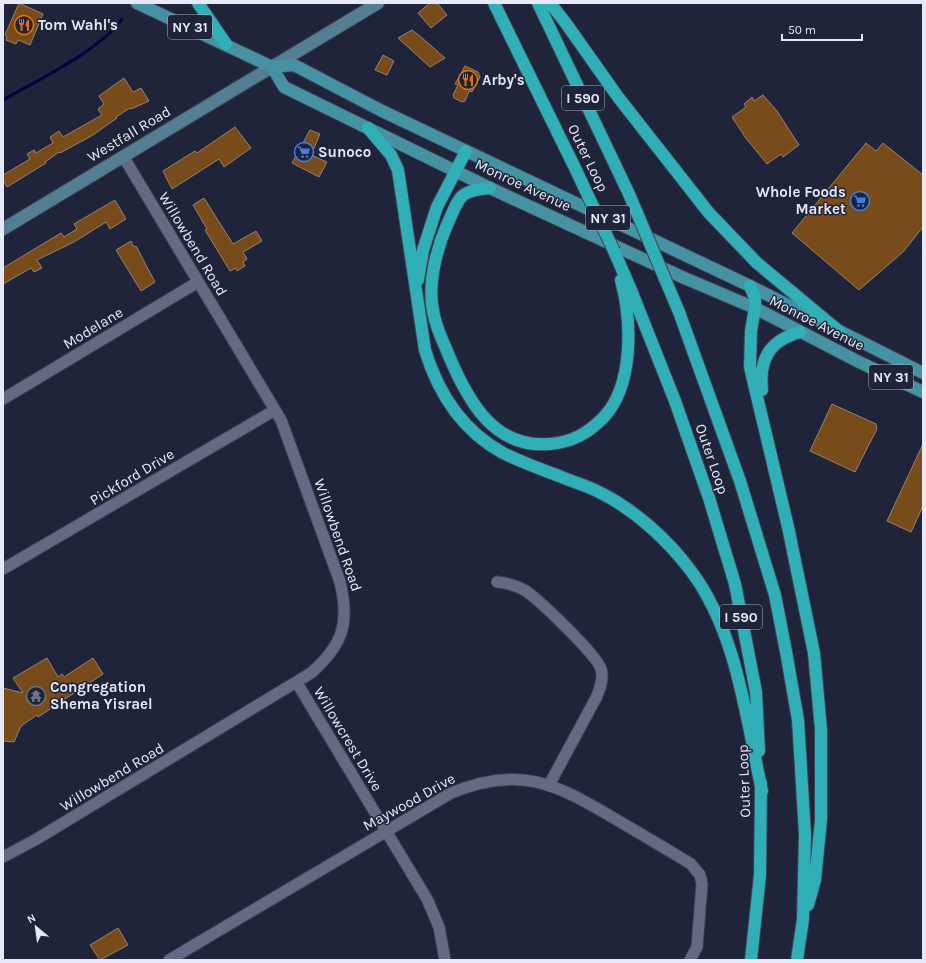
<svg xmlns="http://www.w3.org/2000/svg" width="926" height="963" font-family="Karla,sans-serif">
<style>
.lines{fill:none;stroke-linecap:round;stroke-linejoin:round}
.stream{stroke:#00053f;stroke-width:3}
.building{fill:#784c1a;stroke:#98826c}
.street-casing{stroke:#3f4255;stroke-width:13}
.secondary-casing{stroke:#3f4255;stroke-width:14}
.primary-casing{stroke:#3f4255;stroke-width:14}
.highway-casing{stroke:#3f4255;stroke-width:14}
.street{stroke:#646984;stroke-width:11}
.secondary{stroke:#547e93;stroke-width:12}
.primary{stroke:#4593a2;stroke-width:12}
.highway{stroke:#30afb6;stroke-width:12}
.highway-bridge-casing{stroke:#3f4255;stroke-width:14;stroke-linecap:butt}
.highway-bridge{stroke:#30afb6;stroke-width:12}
.labels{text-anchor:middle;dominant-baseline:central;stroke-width:3;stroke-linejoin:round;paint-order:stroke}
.shield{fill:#20243a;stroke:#abaebf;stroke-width:1}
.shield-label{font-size:14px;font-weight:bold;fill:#e6e9f8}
.poi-label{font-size:15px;font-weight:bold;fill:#e6e9f8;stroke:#20243a;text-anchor:start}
.street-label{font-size:15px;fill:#e6e9f8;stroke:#20243a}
</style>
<rect width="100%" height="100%" fill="#20243a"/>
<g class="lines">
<!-- stream -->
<path class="stream" d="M3,100C36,81 102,49 122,19"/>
</g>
<!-- building -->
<path class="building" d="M19,3L43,14L30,45L18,40L16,44L6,40L7,36L5,35Z
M430,3H437L447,15L431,28L418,13Z
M412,30L421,37L445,58L430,67L398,38Z
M383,55L394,61L387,75L375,70Z
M465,66L478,72L480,77L472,92L469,91L465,101L462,102L454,98L453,95L458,85L455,84Z
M124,78L133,92L141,88L149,101L131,109L130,108L116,117L117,118L93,135L60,153L59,152L45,162L46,163L7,187L3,180V175L30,159L27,154L34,150L36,153L53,143L50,137L59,131L63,137L102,115L98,109L104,104L99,96Z
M763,95L777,111L799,145L783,157L781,154L767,164L745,137L732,117L746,107L744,104L752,97L754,101Z
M235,127L251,148L224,167L219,159L172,189L163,171L195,151L197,153Z
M310,130L320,134L311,155L327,162L319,177L292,163Z
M866,143L876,151L883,143L923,175V227L903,252L859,290L792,233Z
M204,198L233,244L256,231L262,241L243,252L247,259L243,262L245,266L237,271L236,268L230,271L205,230L207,229L193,205Z
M115,200L126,219L110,229L106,222L74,242L37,260L42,268L34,272L31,268L3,284V268L61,233L64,237L77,229L74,224Z
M131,241L134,247L136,246L155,282L141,291L116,250Z
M832,404L876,424L877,429L855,472L810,451Z
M923,444V506L911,532L887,521Z
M47,658L58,677L62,674L64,677L93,658L103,674L38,717L37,715L21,726L14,742L3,741V688L23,693L13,678Z
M118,928L128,945L100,960L90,945Z"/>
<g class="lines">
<!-- street casing -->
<g class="street-casing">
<path id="street" d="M3,399L198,282
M3,569L275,410
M497,582C507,583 518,586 526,591C540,601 597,655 601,669C604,679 600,689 596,698L549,785
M297,683L427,899L439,927L445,960
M3,857L35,840L311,673C343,645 350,623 340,582L281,420L123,156
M169,960L451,793C519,765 554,783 612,817C639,833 665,848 691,864L700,875L702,884L697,947L690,960"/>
</g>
<!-- secondary casing -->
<g class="secondary-casing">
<path id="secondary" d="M3,229L378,3"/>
</g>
<!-- primary casing -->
<g class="primary-casing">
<path id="primary" d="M137,3L272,67L294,65L382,111L750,286L923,373
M272,67L284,87L490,188L682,277L755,308L859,362L923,392"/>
</g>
<!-- highway casing -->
<g class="highway-casing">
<path id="highway" d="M198,3L226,44
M494,3L575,168
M538,3L629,194
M550,3L565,22L618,97L709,213L757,263L840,332
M368,128L391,155L398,170L425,350C438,393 463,431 503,453C521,462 540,469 559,476C573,482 588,486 601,493C636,511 668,540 691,571C737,632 746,718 762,791
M490,188C457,191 460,197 447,225C437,248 429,279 432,304C434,323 442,339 449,356C468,401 494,449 550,444C572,442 587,434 603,418C634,386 632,321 621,280
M614,251L631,290L675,401L709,498L735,584L756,692L759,751
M418,280L423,250L437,207L466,151
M750,286L755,298V308L751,331L750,367L788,527L814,653L821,729V820L815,880L808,905
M679,312L740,481L775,595L787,657L798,720L805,834L803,919L797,960
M762,390C759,359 769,341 800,332
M751,960L760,875L761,783"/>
</g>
<!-- street -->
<use href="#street" class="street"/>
<!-- secondary -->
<use href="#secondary" class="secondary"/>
<!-- primary -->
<use href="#primary" class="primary"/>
<!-- highway -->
<use href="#highway" class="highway"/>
<!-- highway-bridge casing -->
<g class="highway-bridge-casing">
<path id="highway-bridge" d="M575,168L614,251
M629,194L679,312"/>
</g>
<!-- highway-bridge -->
<use href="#highway-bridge" class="highway-bridge"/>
</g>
<!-- icons -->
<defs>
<g id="restaurant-ring" transform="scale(1)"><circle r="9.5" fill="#20243a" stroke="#e8710a" stroke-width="1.5"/><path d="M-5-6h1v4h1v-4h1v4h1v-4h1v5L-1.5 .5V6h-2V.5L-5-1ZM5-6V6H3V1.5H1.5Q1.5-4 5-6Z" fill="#e8710a"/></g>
<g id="supermarket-ring" transform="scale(1)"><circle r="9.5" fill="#20243a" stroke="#3f7fe0" stroke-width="1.5"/><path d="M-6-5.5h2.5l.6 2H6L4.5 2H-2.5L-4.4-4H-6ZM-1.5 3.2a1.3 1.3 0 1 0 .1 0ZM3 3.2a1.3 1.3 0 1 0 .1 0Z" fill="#3f7fe0"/></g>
<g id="temple-ring" transform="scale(1)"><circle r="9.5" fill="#20243a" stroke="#6b7280" stroke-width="1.5"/><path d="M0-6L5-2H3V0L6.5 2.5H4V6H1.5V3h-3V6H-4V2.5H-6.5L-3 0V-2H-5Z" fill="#6b7280"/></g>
</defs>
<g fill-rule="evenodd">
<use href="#restaurant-ring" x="24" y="25"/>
<use href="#restaurant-ring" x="468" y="80"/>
<use href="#supermarket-ring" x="304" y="152"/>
<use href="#supermarket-ring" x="860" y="201"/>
<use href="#temple-ring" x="36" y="696"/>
</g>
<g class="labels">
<!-- shield labels -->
<g class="shield">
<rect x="168" y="15" width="44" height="24" rx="3"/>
<rect x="562" y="86" width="42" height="24" rx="3"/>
<rect x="586" y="206" width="44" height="24" rx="3"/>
<rect x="869" y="365" width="44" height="24" rx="3"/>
<rect x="720" y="605" width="42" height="24" rx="3"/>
</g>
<g class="shield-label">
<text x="190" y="27">NY 31</text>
<text x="583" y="98">I 590</text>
<text x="608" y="218">NY 31</text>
<text x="891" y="377">NY 31</text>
<text x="741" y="617">I 590</text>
</g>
<!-- poi labels -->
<g class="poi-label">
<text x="38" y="25">Tom Wahl's</text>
<text x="482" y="80">Arby's</text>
<text x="318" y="152">Sunoco</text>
<text x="846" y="192" text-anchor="end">Whole Foods<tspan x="846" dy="17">Market</tspan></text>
<text x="50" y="687">Congregation<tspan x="50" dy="17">Shema Yisrael</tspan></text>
</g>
<!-- street labels -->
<g class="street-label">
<text transform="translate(129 134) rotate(-31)">Westfall Road</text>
<text transform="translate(588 158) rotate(64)">Outer Loop</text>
<text transform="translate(523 185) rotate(25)">Monroe Avenue</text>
<text transform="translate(193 244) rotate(59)">Willowbend Road</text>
<text transform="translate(817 323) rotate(27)">Monroe Avenue</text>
<text transform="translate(93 328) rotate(-31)">Modelane</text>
<text transform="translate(712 459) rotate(71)">Outer Loop</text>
<text transform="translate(132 477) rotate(-31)">Pickford Drive</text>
<text transform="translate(338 535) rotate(71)">Willowbend Road</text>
<text transform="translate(348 739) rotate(59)">Willowcrest Drive</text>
<text transform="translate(112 777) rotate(-31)">Willowbend Road</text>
<text transform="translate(744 781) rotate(-92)">Outer Loop</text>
<text transform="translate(409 802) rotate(-29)">Maywood Drive</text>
</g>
</g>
<!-- border -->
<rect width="926" height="963" fill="none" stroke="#e6e9f8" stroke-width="8"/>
<!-- north arrow -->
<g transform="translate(36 927) rotate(331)" stroke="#20243a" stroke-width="3" paint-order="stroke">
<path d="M0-3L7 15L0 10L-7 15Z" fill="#e6e9f8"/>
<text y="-6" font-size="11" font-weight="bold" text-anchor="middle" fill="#e6e9f8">N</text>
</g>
<!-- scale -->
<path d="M782 34v6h80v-6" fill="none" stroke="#e6e9f8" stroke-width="2"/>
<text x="788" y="34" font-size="12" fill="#e6e9f8" stroke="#20243a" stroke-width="3" paint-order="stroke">50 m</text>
</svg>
